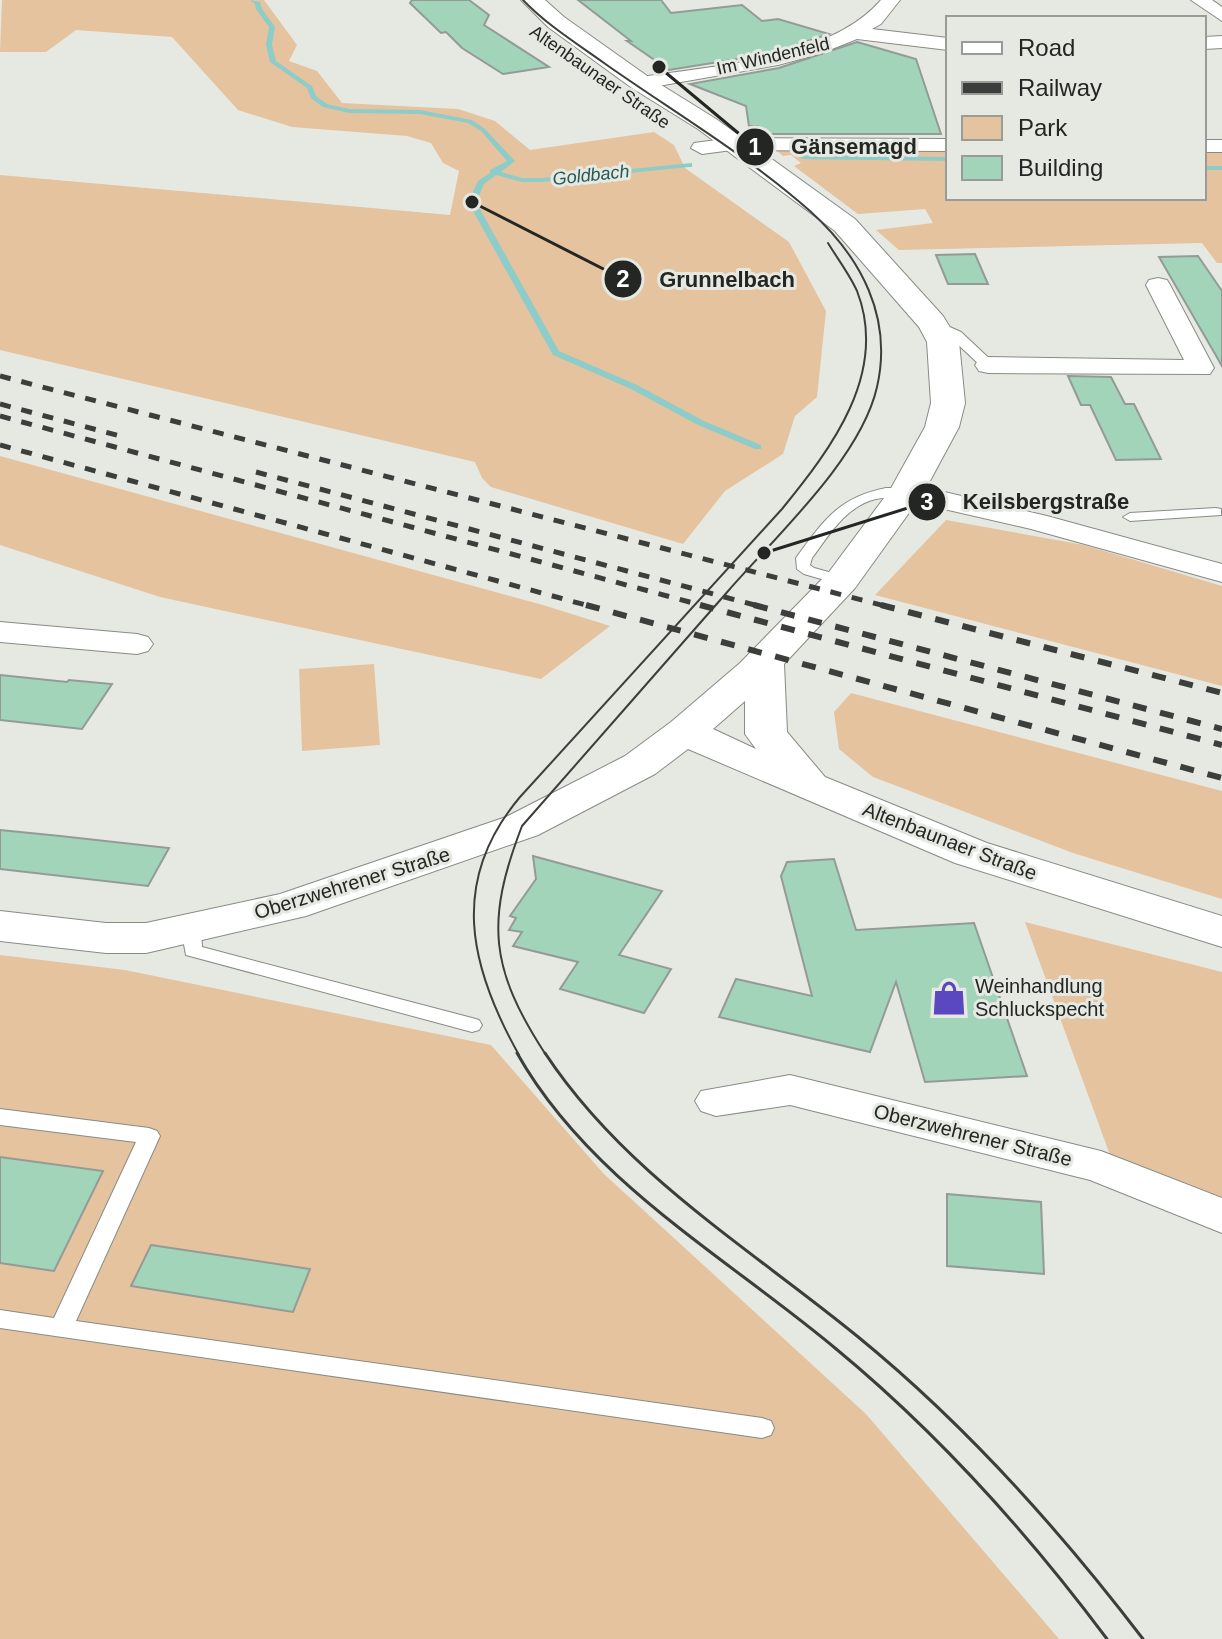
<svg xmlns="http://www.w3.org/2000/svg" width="1222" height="1639" font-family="Helvetica,sans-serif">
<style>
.green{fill:#e5c39f}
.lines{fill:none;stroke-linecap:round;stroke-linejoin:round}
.stream{fill:#8dccc9;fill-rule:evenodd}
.building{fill:#a2d4b9;stroke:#949b97;stroke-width:2}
.service-casing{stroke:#888b85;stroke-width:2}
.minor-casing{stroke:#888b85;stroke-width:2}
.secondary-casing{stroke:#888b85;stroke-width:2}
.service{fill:#fff;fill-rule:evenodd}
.minor{fill:#fff;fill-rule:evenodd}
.secondary{fill:#fff;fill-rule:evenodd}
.tram-far1{stroke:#3c3e3b;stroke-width:2}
.tram{stroke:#3c3e3b;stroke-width:3}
.rail-far1{stroke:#3c3e3b;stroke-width:5;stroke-dasharray:11 11;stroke-linecap:butt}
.rail{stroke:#3c3e3b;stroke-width:6;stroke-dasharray:14 14;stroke-linecap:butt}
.labels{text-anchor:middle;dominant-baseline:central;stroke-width:6;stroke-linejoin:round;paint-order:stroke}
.far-street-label{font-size:18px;fill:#242623;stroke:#e5e9e2}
.far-water-label{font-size:18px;font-style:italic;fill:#245a58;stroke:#e5e9e2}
.street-label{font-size:20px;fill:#242623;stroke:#e5e9e2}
.poi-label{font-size:20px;fill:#242623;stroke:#e5e9e2;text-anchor:start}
.leader{fill:none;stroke:#242623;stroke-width:3}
.callout-dot{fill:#242623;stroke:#e5e9e2;stroke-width:3}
.mark-label{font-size:24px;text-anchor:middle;font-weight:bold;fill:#fff}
.callout-label{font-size:22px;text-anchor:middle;font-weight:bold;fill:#242623;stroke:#e5e9e2;stroke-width:6;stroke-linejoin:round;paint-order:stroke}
</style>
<rect width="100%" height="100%" fill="#e5e9e2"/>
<!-- green -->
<path class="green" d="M2,0H264L297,45L289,61L317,71L342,103L458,109L495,121L530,150L654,132L674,145L685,168L789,242L826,311L817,397L795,416L783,454L725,491L683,544L491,487L482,478L475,462L0,350V175L450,215L459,171L443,163L431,143L407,136L292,127L238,110L172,37L76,30L46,52H0Z
M775,149H948V198H1204V150H1222V263H1217L1202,243L899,250L876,230L933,223L925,209L858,214L794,166L801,163L791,155L783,156Z
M0,456L543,605L610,626L541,679L160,597L0,545Z
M946,520L1084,545L1222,586V686L875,595Z
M374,664L380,745L302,751L299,669Z
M851,693L1222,791V899L1073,853L873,777L839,749L834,712Z
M1025,922L1222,972V1200L1110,1155Z
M0,955L125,970L491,1045L604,1174L866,1414L1059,1639H0Z"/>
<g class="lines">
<!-- stream -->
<path class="stream" d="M250,0L260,2L262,9L275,27L272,45L276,61L312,86L316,96L327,104L349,109L420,110L472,120L485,129L515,161L501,172L522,178H541L692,163V167H689L541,182H522L496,175L484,184L476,202L559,351L637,385L704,421L761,445V449H755L698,425L631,389L553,355L468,202L478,181L490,173V170L507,161L481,131L468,123L420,114L349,113L323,107L311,98L307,88L270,62L266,45L269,27L256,9L255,4Z
M800,155L948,157V161L803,159L799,157Z
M1204,166H1222V170H1204Z"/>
</g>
<!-- building -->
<path class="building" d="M412,0H469L489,15L484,25L549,67L503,74L462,48L446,32L441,33L410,3Z
M578,0H661L671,13L742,5L762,21L778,19L829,34L769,54L669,70L627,41H631Z
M857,42L916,59L941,134H758V126H749L746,106L690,84L779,68Z
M975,254L988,284H948L936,255Z
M1198,256L1222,291V366L1159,257Z
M1068,376L1111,377L1125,404H1134L1161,459L1116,460L1090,405H1081Z
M0,675L67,682L69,680L112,684L82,729L0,720Z
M0,830L60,836L169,848L148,886L0,869Z
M533,856L662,891L619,955L671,969L644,1013L560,989L578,962L513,946L522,932L509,930L516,918L510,916L536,879Z
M834,859L856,930L974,923L1027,1076L925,1082L896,982L870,1052L719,1017L736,979L812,996L781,876L787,862Z
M0,1157L103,1171L54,1271L0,1263Z
M947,1194L1041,1202L1044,1274L947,1266Z
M151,1245L310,1269L293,1312L131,1286Z"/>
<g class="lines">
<!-- service casing -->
<g class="service-casing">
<path id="service" d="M934,320L961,332L993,362V368H983L951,338L930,327L928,324Z
M886,488H906L913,492C904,499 889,496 876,499C846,506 829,535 812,558L810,565L814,568L847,577L850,580L847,583L842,585L804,574L797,569L796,558C823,521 839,497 886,488Z
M1216,508L1221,509V515L1130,521L1123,517L1130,513Z
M191,922L201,928L202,947L472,1018L479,1020L482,1025L479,1030L472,1032L186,955L181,928Z
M0,1109L149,1128L157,1131L160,1136L76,1321L762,1418L771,1421L774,1428L771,1435L762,1438L0,1328V1310L54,1318L136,1142L0,1125Z"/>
</g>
<!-- minor casing -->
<g class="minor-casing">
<path id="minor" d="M881,0H900L881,24L872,29L948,38V50L857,39L822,53L778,65L641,89L631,83L641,77C715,65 829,60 881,0Z
M1191,0H1212L1222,7V21Z
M1222,36V48L1204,49V37Z
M732,138L948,139V151L732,150L702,154L691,148L694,143Z
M1204,140H1222V152H1204Z
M1158,278L1167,280L1170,285L1214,368L1210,374L988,373L979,371L975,365L979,359L988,357L1184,360L1146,285L1149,280Z
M906,483L1047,516L1222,564V582L1031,529L896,498L892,492L896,486Z
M0,622L137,634L148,637L153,644L148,651L137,654L0,642Z
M790,1075L1101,1151L1222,1198V1233L1090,1180L790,1105L716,1116L701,1111L695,1101L701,1091Z"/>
</g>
<!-- secondary casing -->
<g class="secondary-casing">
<path id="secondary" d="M521,0H545L564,17L650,78L716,119L855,219L943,316L959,342L965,403L959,427L924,492L855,588L784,664L787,732L825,777L987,843L1222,916V947L955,863L688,749L655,774L538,835L306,916L146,953H106L0,941V911L106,923H146L280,894L506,817L625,756L671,722L740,663L829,572L890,490L925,427L931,403L927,342L919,327L835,231L698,129L632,88L548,27ZM745,701V734L756,749L713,729Z"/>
</g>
<!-- service -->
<use href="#service" class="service"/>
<!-- minor -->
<use href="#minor" class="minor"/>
<!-- secondary -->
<use href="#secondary" class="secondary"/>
<!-- tram-far1 -->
<path class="tram-far1" d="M523,0C547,25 576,43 604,63C672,111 747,155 810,211C861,257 893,317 877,387C861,458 777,535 729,590C660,669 591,747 522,826C485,922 490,969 546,1055
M519,1055C469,966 449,881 520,797L782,509C831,449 889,373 857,291C850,275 837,258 828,243"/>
<!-- tram -->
<path class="tram" d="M517,1053C589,1181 725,1256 835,1348C938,1433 1027,1532 1107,1639
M545,1053C624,1173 748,1247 857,1336C965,1424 1059,1529 1143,1639"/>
<!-- rail-far1 -->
<path class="rail-far1" d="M0,376L889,607
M0,404L120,436
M0,416L708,607
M0,445L593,607
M256,472L762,607"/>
<!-- rail -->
<path class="rail" d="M586,605L1222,778
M700,605L1222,745
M754,605L1222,729
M881,605L1222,693"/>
</g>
<!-- icons -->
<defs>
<g id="shop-bare" transform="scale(2.76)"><path d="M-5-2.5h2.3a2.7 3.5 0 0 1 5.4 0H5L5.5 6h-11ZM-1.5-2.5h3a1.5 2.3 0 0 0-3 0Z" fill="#5948c0" stroke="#e5e9e2" stroke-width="2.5" paint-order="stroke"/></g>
</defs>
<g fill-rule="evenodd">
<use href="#shop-bare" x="949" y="998"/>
</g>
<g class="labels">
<!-- far-street labels -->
<g class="far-street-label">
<text transform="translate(773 56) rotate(-13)">Im Windenfeld</text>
<text transform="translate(600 77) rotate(35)">Altenbaunaer Straße</text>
</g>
<!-- far-water labels -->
<g class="far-water-label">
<text transform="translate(591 175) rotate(-6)">Goldbach</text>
</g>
<!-- street labels -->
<g class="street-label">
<text transform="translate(950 841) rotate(21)">Altenbaunaer Straße</text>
<text transform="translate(352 883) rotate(-17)">Oberzwehrener Straße</text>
<text transform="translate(973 1135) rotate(14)">Oberzwehrener Straße</text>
</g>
<!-- poi labels -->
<g class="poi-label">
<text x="975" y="986">Weinhandlung<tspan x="975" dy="23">Schluckspecht</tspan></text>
</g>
</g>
<!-- callouts -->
<path class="leader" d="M659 67L755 147M472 202L623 279M764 553L927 502"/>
<g class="callout-dot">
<circle cx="659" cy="67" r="8"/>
<circle cx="472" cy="202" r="8"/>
<circle cx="764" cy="553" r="8"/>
<circle cx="755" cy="147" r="20"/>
<circle cx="623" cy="279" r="20"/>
<circle cx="927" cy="502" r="20"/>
</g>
<g class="mark-label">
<text x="755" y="155">1</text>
<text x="623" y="287">2</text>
<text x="927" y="510">3</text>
</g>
<g class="callout-label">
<text x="854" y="154">Gänsemagd</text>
<text x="727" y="287">Grunnelbach</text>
<text x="1046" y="509">Keilsbergstraße</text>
</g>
<!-- legend -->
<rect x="946" y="16" width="260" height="184" fill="#e5e9e2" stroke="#989b96" stroke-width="2"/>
<rect x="962" y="42" width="40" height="12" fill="#ffffff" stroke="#989b96" stroke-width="2"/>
<text x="1018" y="56" font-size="24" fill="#242623">Road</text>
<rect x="962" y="82" width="40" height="12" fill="#3c3e3b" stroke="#989b96" stroke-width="2"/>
<text x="1018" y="96" font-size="24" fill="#242623">Railway</text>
<rect x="962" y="116" width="40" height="24" fill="#e5c39f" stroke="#989b96" stroke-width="2"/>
<text x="1018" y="136" font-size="24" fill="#242623">Park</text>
<rect x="962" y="156" width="40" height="24" fill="#a2d4b9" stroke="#989b96" stroke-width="2"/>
<text x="1018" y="176" font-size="24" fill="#242623">Building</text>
</svg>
